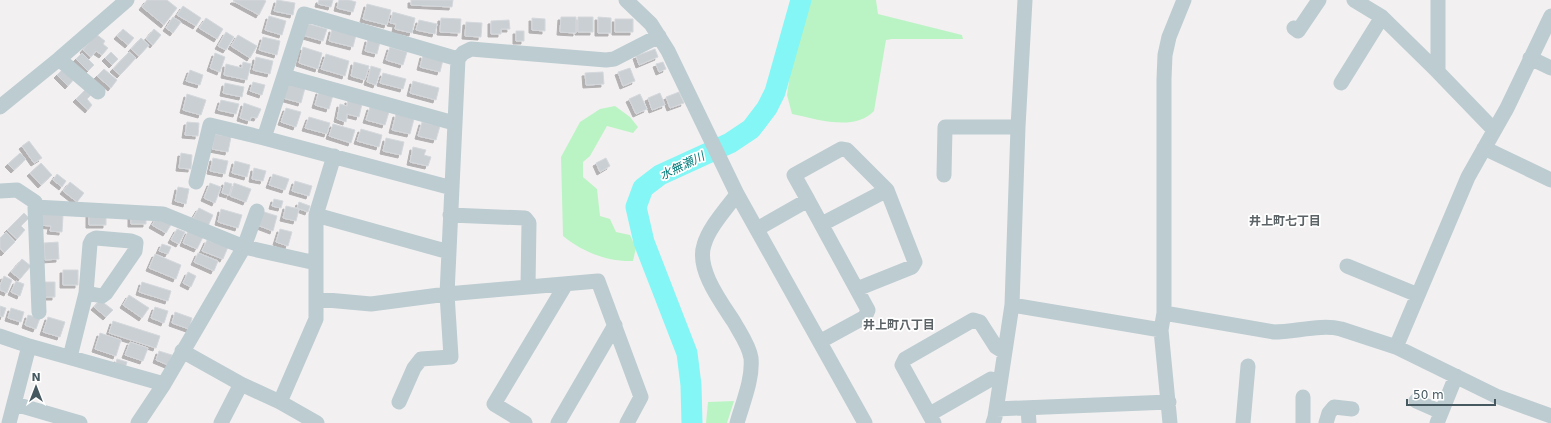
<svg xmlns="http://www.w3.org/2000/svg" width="1551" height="423" font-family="'DejaVu Sans','Noto Sans JP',sans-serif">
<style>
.green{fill:#bbf4c4}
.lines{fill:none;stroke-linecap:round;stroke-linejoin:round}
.river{stroke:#83f6f5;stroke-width:21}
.building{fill:#cacfd3;stroke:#d4d8dc;filter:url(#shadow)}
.minor{stroke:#bcccd1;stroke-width:15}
.labels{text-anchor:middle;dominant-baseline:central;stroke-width:3.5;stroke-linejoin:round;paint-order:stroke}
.water-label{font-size:12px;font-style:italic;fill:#067e7d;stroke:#fff}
.neighbourhood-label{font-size:12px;font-weight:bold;fill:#5c6366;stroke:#fff}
</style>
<defs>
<filter id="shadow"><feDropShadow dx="-3" dy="3" stdDeviation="0" flood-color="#0004"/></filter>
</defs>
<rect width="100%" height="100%" fill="#f3f0f1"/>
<!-- green -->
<path class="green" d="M808,0H876L878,14L962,35L963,39H892L886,40L874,111C854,132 817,119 792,114L787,95L793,53Z
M615,106L630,117L638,127L633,133L607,126L590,156L583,162V177L597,189L600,216L610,219L616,232L630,235L636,248L633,261C607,262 583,252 563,236L561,157L580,122L600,109Z
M734,401L727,423H706L708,402Z"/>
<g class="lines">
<!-- river -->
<path class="river" d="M692,423L691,385L687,353L644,242L636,207L643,188L660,175L730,143L751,129L767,108L775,92L801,0"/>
</g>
<!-- building -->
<path class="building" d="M147,0H167L177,8L164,25L142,7Z
M234,0H264L266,1L259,15L233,1Z
M277,0L295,3L293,15L274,11Z
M319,0H333L331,7L318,4Z
M339,0H349L356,2L353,12L337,8Z
M411,0H453L452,7L411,5Z
M367,4L391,10L387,25L363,19Z
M183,6L201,18L196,26L177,15Z
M393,12L415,18L412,33L395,29L396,24L390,23Z
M269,16L286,21L282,35L265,30Z
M173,17L181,22L173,33L166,28Z
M561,17H576V33L560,32Z
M578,17H593V32H578Z
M598,17L611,18V33H598Z
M206,18L223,29L217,39L199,28Z
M441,18L461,19L460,33L440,32Z
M532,18L545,19V31L532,30Z
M615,19H633V32H615Z
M419,20L437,24L435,34L416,30Z
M509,20L510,29H501V34H491V21Z
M466,22L482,23L481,37L465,36Z
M305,23L327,29L323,41L302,35Z
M123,29L134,38L128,45L117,36Z
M154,29L161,35L153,45L146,39Z
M332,29L356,35L353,47L329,41Z
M516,31H524V41H516Z
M226,32L234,37L226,50L218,46Z
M96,34L105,41L103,44L108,48L102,55L96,51L91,57L83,50Z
M238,35L257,46L250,58L231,46Z
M263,37L280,41L277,55L259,50Z
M141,38L149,45L139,56L131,49Z
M368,39L380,42L377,54L365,51Z
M303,47L322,53L318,69L299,63Z
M390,47L407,52L403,65L386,60Z
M655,49L658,57L639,65L636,56Z
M111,52L118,59L112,65L105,58Z
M129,52L136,58L120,75L113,69Z
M82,53L94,65L88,71L76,59Z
M215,53L225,57L220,72L210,68Z
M326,54L349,61L345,76L321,69Z
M423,55L443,60L440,72L420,67Z
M256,57L273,61L270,74L253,70Z
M243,62L251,64L247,80L224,75L226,64L242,68Z
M354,62L369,66L365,80L351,76Z
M663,62L666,69L659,72L656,64Z
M371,66L381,69L376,85L367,82Z
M64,68L75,78L68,86L57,75Z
M630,68L635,81L623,86L618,72Z
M104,69L117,80L111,88L97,76Z
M190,70L203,75L200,85L186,81Z
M603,72L604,84L586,85L585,73Z
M383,73L406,79L403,89L380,83Z
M413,81L439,88L436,100L410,93Z
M253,82L265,85L262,95L250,91Z
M225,83L244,87L242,97L223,93Z
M287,83L305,88L301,103L283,98Z
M86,89L92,94L87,99L92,105L88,110L76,99Z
M319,91L333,95L329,109L315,105Z
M679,92L684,103L670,108L666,97Z
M660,93L665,105L652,110L648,98Z
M187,94L206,100L201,115L183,110Z
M640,94L647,109L636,114L629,99Z
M221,100L239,104L236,114L218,110Z
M348,100L362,104L359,117L347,114L346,122L337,119L340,104L347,106Z
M244,103L261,109L257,118L251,117L250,121L240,118Z
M370,107L389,112L385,125L366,120Z
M286,108L301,112L296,127L281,122Z
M396,114L414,119L410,134L392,130Z
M309,117L330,123L327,134L305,128Z
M187,122L199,123L198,136L185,135Z
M422,122L440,126L436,140L418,136Z
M333,124L355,130L351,143L329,136Z
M361,129L382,135L379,147L357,141Z
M215,134L231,137L228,152L212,149Z
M386,138L404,142L401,155L383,151Z
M29,141L42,158L34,163L22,146Z
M413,147L426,150L424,155L431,157L428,166L410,162Z
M20,153L26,159L14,170L8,164Z
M181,153L192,155L191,169L179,168Z
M213,158L228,161L225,174L210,171Z
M606,158L610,166L600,172L596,163Z
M235,161L250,165L247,177L232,173Z
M41,163L52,175L41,185L30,173Z
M254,168L266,171L263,181L252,179Z
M57,174L66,181L62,187L53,180Z
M273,174L289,179L285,190L269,185Z
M295,181L312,186L309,196L292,191Z
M70,182L84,193L77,202L63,191Z
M225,182L232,184L229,195L222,193Z
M210,183L221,187L215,203L204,198Z
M234,183L251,189L246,202L230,196Z
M178,187L189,189L186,204L175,201Z
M274,199L283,201L281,208L272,206Z
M299,202L310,206L308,212L297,208Z
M286,206L299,209L296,221L283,218Z
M199,208L213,215L208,226L193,218Z
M221,209L242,215L238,228L218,222Z
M40,211L63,216L62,232L50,231L51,226L39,225Z
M261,211L277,216L273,231L257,225Z
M24,213L29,218L21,226L25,230L17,239L7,230Z
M89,213L106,214V225H89Z
M131,215H146V224H131Z
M158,215L172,223L166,233L152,225Z
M177,229L185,232L179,244L171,240Z
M280,229L292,232L288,246L276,242Z
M188,231L203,237L197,249L183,243Z
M6,232L15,242L4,253L0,248V238Z
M207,240L228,247L223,259L202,251Z
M58,242L59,259L45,260L44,243Z
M162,244L171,247L168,254L159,251Z
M198,253L218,261L214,271L194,262Z
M155,254L181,265L176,279L149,268Z
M22,259L31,266L20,279L11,272Z
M63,270H78V285H63Z
M188,272L196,276L191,287L183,283Z
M4,276L12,280L7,293L0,290V285Z
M16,281L24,284L20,296L11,292Z
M43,282H55V297H43Z
M142,282L171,291L168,301L139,292Z
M129,295L149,308L142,318L123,305Z
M100,300L113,310L106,317L94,307Z
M0,306L6,308L3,317L0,316Z
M155,307L168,311L164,323L151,318Z
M11,308L24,312L21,322L8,318Z
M175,312L192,318L189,329L172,323Z
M28,315L40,318L36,329L25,325Z
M48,317L65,322L60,337L43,332Z
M113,321L160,336L156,348L109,333Z
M100,333L121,340L116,356L95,349Z
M130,342L148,348L143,361L125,355Z
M159,351L172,355L168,365L156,360Z
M117,359L127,362L125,368L115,365Z"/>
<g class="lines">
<!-- minor -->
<path class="minor" d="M626,0L651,24L668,51L737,194L865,423
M1354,0L1382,17L1438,72L1494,130
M1294,28L1298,31L1319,0
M1530,58L1551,68
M59,59L98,92
M1438,72V0
M284,76L454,123
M1341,83L1382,17
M0,107L59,59L127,0
M1484,148L1551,180
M944,175L945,127H1018
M196,182L210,125L264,138
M452,188L264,138L304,14L458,59
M0,191L17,190L35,202V207L163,214L244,247L316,263
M808,200L794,175L841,149L847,150L887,190L915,262L912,267L857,289
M35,207L39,312
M316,215L449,252
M450,215L525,218L529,223L528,286
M822,224L887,190
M757,229L808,200L868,310L865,317L821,341
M1347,266L1418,295
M316,299L371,304L447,294L598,281L641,397L627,423
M1012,305L1161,330
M1164,313L1274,332C1295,332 1321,324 1341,329L1396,347L1496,396L1551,416
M0,336L29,346L9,423
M29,346L164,384
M1396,347L1468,177L1507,108L1551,16
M182,351L241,384L280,402L317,423
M70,357L86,293L90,244L92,240L96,238L131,241L136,243L135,251L106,293L102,296L86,293
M1303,397V423
M1416,401L1441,412
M280,402L316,319V215L334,156
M399,402L414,368L421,359L451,357L447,294L458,59L463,53L471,49L606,60L614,59L659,36
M15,404L80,423
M1028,408L1029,423
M996,409L1169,402
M930,414L991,379L1000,381
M138,423L164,384L244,247L257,211
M221,423L241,384
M525,423L494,404L566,284
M558,423L615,325
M737,423C743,402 753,379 751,358C749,345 740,333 734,322C721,302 696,269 704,245C709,227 727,208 737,194
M934,423L902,365L905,359L973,320L980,322L996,347L1004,352
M993,423L995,417L1012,305L1018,127L1025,0
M1170,423L1161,330L1164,313V79L1165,55L1169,37L1184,0
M1243,423L1248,366
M1326,423L1329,413L1334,407L1352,409
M1437,423L1456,376"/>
</g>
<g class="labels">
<!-- water labels -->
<g class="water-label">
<text transform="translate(682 166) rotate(-26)">水無瀬川</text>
</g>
<!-- neighbourhood labels -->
<g class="neighbourhood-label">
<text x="1285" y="221">井上町七丁目</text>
<text x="899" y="325">井上町八丁目</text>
</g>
</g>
<!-- north arrow -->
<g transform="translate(36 387)" stroke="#ffffff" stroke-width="3" paint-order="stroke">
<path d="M0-3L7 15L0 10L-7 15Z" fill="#465960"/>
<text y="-6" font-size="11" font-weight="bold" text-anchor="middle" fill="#465960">N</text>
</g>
<!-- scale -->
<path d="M1407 399v6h88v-6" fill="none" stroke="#465960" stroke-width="2"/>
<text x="1413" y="399" font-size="12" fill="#465960" stroke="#ffffff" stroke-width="3" paint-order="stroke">50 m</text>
</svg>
